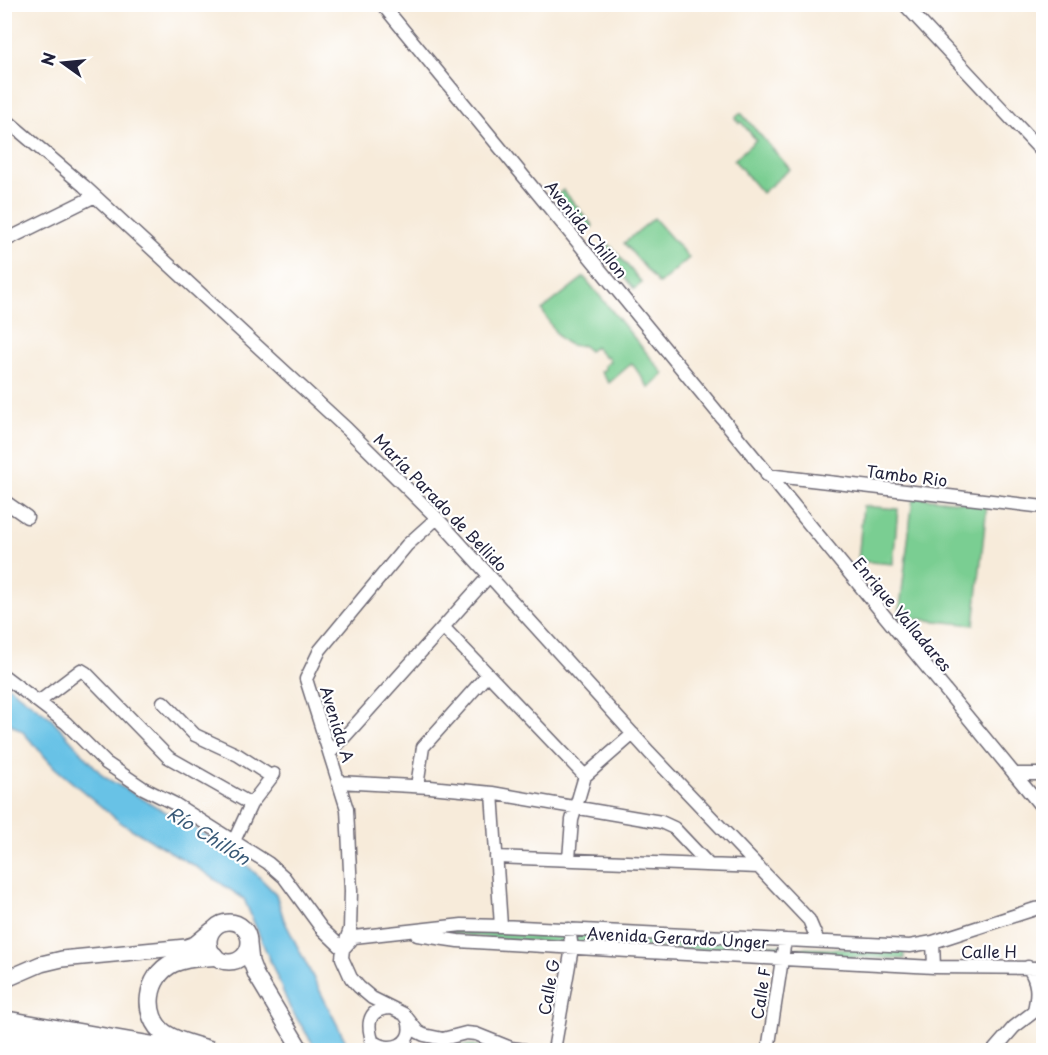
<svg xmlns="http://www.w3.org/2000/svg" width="1048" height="1055" font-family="'Playpen Sans',sans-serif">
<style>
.green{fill:#7ace92;stroke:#4e7866;stroke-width:1.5}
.water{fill:#68c2e6;stroke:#457290;stroke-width:1.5}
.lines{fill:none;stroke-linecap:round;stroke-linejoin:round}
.minor-casing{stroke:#6d6873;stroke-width:15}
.major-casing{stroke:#6d6873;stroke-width:18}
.highway-casing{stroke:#6d6873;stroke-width:21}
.minor{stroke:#fff;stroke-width:12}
.major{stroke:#fff;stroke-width:15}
.highway{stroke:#fff;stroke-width:18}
.labels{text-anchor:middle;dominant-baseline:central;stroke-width:4.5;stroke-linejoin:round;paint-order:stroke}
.street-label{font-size:16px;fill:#22223b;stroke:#fff}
.water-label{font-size:18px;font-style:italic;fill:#3a5a77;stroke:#fff}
</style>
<rect width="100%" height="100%" fill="#fff"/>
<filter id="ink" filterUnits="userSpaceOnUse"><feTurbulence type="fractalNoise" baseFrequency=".0167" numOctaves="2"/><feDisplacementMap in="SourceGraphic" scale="12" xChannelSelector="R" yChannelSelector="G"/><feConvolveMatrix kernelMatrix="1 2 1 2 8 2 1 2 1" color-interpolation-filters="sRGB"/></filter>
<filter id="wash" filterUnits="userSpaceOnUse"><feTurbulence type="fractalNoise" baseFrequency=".008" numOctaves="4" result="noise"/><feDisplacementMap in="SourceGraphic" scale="24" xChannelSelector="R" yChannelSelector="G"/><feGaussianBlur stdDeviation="1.35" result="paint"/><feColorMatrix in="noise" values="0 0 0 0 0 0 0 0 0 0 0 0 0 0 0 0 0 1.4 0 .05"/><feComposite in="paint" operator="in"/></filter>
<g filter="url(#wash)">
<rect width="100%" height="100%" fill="#f7ebda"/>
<!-- green -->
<path class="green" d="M741,113L790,169L762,193L734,160L756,140L741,122L739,123L735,118Z
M563,190L593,226L587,231L557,195Z
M654,218L689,258L659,284L624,243Z
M610,245L642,283L634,289L603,251Z
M584,277L664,374L649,388L632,363L609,383L601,372L605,369L604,366L610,361L607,356L605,358L595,347L589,351L582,345C561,351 551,324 542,310Z
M913,497L987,505L974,625L899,617Z
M863,506L898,509L893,564L858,561Z
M436,931L564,934V943L495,939Z
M576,933L782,945L781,954L575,943Z
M797,948L904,951V959L796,955Z
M474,1045L492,1050H407L415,1046Z"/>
<!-- water -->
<path class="water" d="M4,683L51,718L104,777L231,849L276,894L284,920L350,1050H317L290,1008L244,899L198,868L121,823L55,768L22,731L5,720Z"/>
</g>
<g filter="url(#ink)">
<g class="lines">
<!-- minor casing -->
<g class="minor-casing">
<path id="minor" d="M382,4L1044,810
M904,4L1044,154
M4,118L84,186L347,429L437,518L649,752L809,920L818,941
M4,241L95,196
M767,475L1044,507
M4,501L27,517
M437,518L407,545L320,650L306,679L347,809L351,891L350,929L343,949L342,958L351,978L359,987L372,998L404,1014L418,1032L424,1035L443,1039L466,1033L476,1034L511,1048L525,1050
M443,627L585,776
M4,676L66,723L106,763L143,788L175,804L268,863L284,877L322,929L343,949
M40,701L81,670L86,673L168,757L251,804
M163,702L195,735L238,755L272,777
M330,753L489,576
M1014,774H1044
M338,782L430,787L492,793L661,822L674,828L709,865
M417,786L423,747L488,674
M492,793L501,926
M234,841L251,804L274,774
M496,857L759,867
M569,859L572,820L585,776L633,734
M417,935L458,941L629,951L934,967L1044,968
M933,942L934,967
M344,948L354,937L462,925L501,926L910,946L933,942L1035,909L1044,908
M1028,967C1038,982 1038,993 1034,1010
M371,1040C389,1055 416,1045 408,1020
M375,1048C367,1029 364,1008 392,1008
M554,1050L572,948L569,929
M768,1050L785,940
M994,1050L1014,1027L1044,1004"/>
</g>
<!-- major casing -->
<g class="major-casing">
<path id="major" d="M209 942a20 20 0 1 1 40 0a20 20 0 1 1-40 0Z
M249,944L251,962L256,975L301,1050
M4,980L41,964L62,959L186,947L195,944L212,930"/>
</g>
<!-- highway casing -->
<g class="highway-casing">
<path id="highway" d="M4,1020L177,1050
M4,1036L93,1050
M209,1050C194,1045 178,1043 165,1034C141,1016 146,976 173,963C185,957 200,957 214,956"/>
</g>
<!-- minor -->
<use href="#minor" class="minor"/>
<!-- major -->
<use href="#major" class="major"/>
<!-- highway -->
<use href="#highway" class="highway"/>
</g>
</g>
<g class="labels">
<!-- street labels -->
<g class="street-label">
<text transform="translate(587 229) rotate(51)">Avenida Chillon</text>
<text transform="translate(907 475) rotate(7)">Tambo Rio</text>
<text transform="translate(441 502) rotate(46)">María Parado de Bellido</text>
<text transform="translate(903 614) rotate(50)">Enrique Valladares</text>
<text transform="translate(338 724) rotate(73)">Avenida A</text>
<text transform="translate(678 937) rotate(3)">Avenida Gerardo Unger</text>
<text x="989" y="951">Calle H</text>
<text transform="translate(548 987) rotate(-80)">Calle G</text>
<text transform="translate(760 993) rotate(-81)">Calle F</text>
</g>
<!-- water labels -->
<g class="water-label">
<text transform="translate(209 835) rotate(32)">Río Chillón</text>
</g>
</g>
<!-- margin -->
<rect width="1048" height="1055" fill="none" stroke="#fff" stroke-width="24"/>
<!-- north arrow -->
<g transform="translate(63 63) rotate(285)" stroke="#ffffff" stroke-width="4.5" paint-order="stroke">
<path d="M0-4.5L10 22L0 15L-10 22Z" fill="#22223b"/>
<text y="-9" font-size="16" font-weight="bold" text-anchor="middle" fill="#22223b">N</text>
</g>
</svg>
